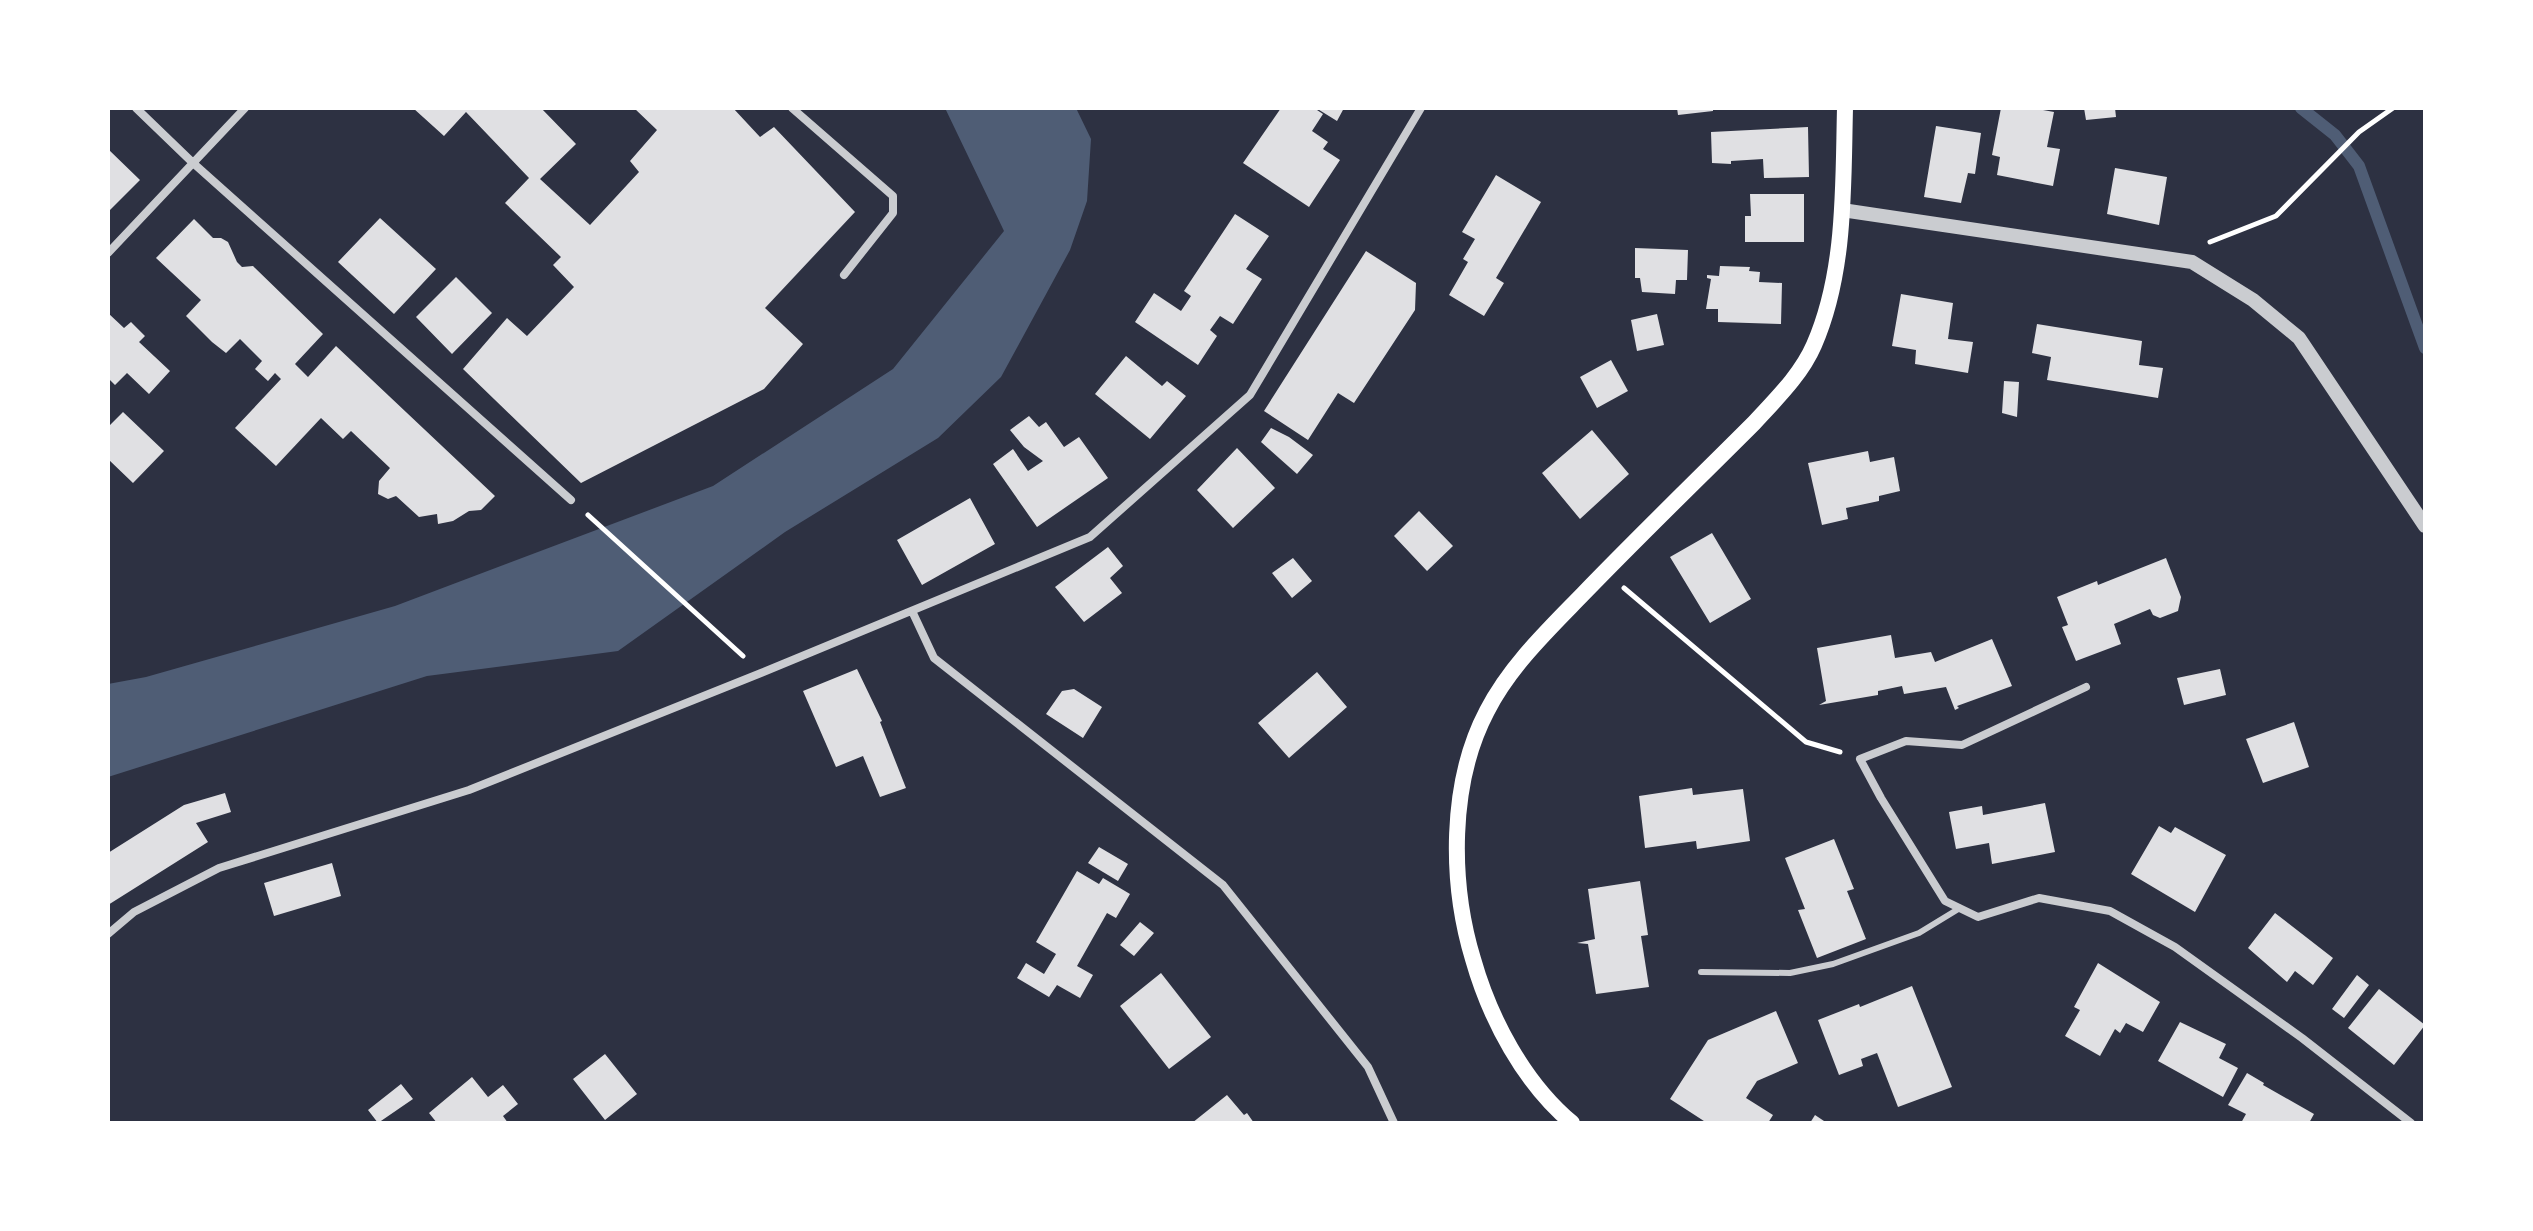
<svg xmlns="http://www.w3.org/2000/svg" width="2533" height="1231" font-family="'Alegreya Sans',sans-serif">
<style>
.water{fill:#4f5d75}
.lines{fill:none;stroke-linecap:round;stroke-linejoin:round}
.stream{stroke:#4f5d75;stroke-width:12}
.building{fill:#e0e0e3}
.path{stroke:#fff;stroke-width:5}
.service{stroke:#caccd0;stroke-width:6}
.minor{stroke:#caccd0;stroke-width:8}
.tertiary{stroke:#caccd0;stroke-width:14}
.secondary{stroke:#fff;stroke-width:16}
</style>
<rect width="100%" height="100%" fill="#2d3142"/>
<!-- water -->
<path class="water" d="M945,108H1076L1091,139L1087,201L1070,250L1001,377L938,438L785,532L618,651L427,676L108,777V684L146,677L395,606L713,486L893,369L1004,231Z"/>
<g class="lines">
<!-- stream -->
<path class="stream" d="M2301,108L2335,135L2359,166L2425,348"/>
</g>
<!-- building -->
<path class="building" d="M413,108H541L576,144L540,179L590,225L639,172L630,161L657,130L634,108H733L760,137L774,127L855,212L765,308L803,344L764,389L581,483L463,369L507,318L527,336L574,287L553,265L561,257L505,203L529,178L466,112L444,136Z
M1281,108H1314L1323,114L1312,131L1328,142L1323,149L1340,160L1309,207L1243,163Z
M1316,108H1344L1337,121Z
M1677,108H1713V111L1678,115Z
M2001,108H2043V110L2054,112L2047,147L2060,149L2053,186L1997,175L2000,157L1992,155Z
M2084,108H2115L2116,117L2086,120Z
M1936,126L1981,133L1975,174L1968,173L1961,203L1924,197Z
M1808,127L1809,177L1764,178L1763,159L1731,161V164L1712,163L1711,132Z
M108,149L140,180L108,212Z
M2115,168L2167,177L2159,225L2107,214Z
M1496,175L1541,202L1496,278L1504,283L1484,316L1449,295L1468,262L1463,259L1475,239L1462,232Z
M1750,194H1804V242H1745V216H1751Z
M1235,214L1269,236L1246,269L1262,279L1233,324L1220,316L1210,330L1217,336L1198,365L1135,322L1154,293L1181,311L1191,296L1184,291Z
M380,218L436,269L394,314L338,262Z
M194,219L213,238H221L228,242L237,262L242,267L253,266L323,334L295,364L308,377L336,346L495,496L481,510L469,511L453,521L438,524L437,514L419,517L396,496L388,499L378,494L379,481L390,468L351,431L343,439L321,418L276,466L235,428L281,379L275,373L268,381L255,369L262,361L240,339L226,353L212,342L186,316L201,300L156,258Z
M1635,248L1688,250L1687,280H1676L1675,294L1642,292L1640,278H1635Z
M1366,251L1416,283L1415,310L1354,403L1338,393L1308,440L1264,411Z
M1720,266L1750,267L1749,271L1760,272L1759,282L1782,283L1781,324L1718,322V309H1706L1711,279L1707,278V275L1719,276Z
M456,277L492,313L452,354L416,317Z
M1901,294L1953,303L1948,339L1973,342L1968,373L1915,364L1916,350L1892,346Z
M108,313L124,328L131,322L145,336L139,342L170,371L149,394L127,373L115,385L108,378Z
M1657,314L1664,345L1637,351L1631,320Z
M2037,324L2142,341L2139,365L2163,368L2158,398L2047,380L2051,357L2032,353Z
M1126,356L1162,386L1167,381L1186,396L1150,439L1095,394Z
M1611,360L1628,391L1597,408L1580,377Z
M2004,381L2019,382L2017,417L2002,413Z
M123,412L164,451L133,483L108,459V427Z
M1029,416L1039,427L1046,422L1064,447L1079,437L1108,478L1037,527L993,464L1013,449L1028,471L1043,461L1024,447L1010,430Z
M1271,428L1289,437L1313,455L1297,474L1261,442Z
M1592,430L1629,474L1580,519L1542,473Z
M1237,448L1275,488L1233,528L1197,490Z
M1868,451L1870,462L1894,457L1900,491L1879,496V501L1846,508L1848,519L1822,525L1808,463Z
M970,498L995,544L922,585L897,540Z
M1419,511L1453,546L1427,571L1394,536Z
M1712,533L1751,599L1710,623L1670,557Z
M1108,547L1123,566L1110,578L1122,593L1084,622L1055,587Z
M1293,558L1312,581L1292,598L1272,573Z
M2166,558L2181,597L2178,611L2160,618L2153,615L2150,609L2114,624L2121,644L2076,661L2062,627L2068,625L2057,597L2097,581L2098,585Z
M1891,635L1895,658L1931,652L1935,662L1992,639L2012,686L1957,706L1959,708L1955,710L1946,687L1904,694L1902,686L1878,691V695L1819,705L1826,701L1817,648Z
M857,669L882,721L880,722L906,788L880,797L863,756L836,767L803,691Z
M2220,669L2226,695L2184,705L2177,678Z
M1317,672L1347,707L1289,758L1258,723Z
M1074,689L1102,707L1083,738L1046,714L1062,691Z
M2294,722L2309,767L2263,783L2246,739Z
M1692,788L1693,795L1743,789L1750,841L1697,849L1696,841L1645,848L1639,796Z
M225,793L231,812L196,823L208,842L108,905V853L184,805Z
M2045,803L2055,852L1992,864L1989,843L1956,849L1949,812L1982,806L1983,815Z
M2159,826L2171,833L2175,827L2226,855L2195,912L2131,874Z
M1834,839L1854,889L1847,891L1866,939L1817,958L1798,910L1805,909L1785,858Z
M1099,847L1128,864L1118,881L1088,863Z
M332,863L341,896L274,916L264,883Z
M1077,871L1099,884L1103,878L1130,894L1116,918L1107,913L1077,966L1093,975L1080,998L1057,985L1049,997L1017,978L1026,963L1044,974L1056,954L1036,942Z
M1640,881L1648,935L1641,936L1649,987L1596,994L1588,944L1577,943L1595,939L1588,889Z
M2275,913L2333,958L2313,985L2295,971L2287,982L2248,948Z
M1140,922L1154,933L1134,956L1120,945Z
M2098,963L2160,1002L2143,1032L2126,1023L2120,1033L2115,1029L2100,1056L2065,1036L2080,1010L2074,1007Z
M1161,973L1211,1037L1169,1069L1120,1006Z
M2357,975L2369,985L2344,1018L2332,1009Z
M1912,986L1952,1087L1898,1107L1877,1053L1861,1059L1863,1066L1839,1075L1818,1020L1859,1004L1860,1007Z
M2379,989L2425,1025L2394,1065L2348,1028Z
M1776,1011L1798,1063L1757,1081L1746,1098L1773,1115L1768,1123H1707L1670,1099L1708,1040Z
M2180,1022L2226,1044L2219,1058L2238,1068L2223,1097L2158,1061Z
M605,1054L637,1094L605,1120L573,1079Z
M2247,1073L2264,1083L2263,1085L2314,1114L2309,1123H2241L2246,1114L2228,1105Z
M472,1077L488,1097L503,1085L518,1104L503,1116L508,1123H437L429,1113Z
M401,1084L413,1099L378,1123L368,1110Z
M1227,1095L1244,1115L1247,1113L1254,1123H1192Z
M1815,1115L1827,1123H1810Z"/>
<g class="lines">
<!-- path -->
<path class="path" d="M2210,242L2276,216L2359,132L2393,108
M588,515L743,656
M1624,588L1806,742L1840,752"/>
<!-- service -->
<path class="service" d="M1701,972L1790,973L1833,964L1919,933L1960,908"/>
<!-- minor -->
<path class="minor" d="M136,108L192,162L571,500
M792,108L893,196V213L844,275
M108,253L245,108
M912,611L934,658L1223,885L1368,1067L1394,1123
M2086,687L1962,745L1906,741L1860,759L1881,798L1945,901L1978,917L2039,898L2110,911L2175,947L2302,1038L2411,1123
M108,934L134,912L219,868L469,790L761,673L1090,537L1250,395L1421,108"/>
<!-- tertiary -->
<path class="tertiary" d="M1842,210L2192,262L2253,300L2299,338L2425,526"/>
<!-- secondary -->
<path class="secondary" d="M1572,1123C1524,1083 1490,1019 1473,959C1450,883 1449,783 1487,711C1510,666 1548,630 1583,594C1639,536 1697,480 1754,423C1776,399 1801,375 1814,345C1846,272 1843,186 1845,108"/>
</g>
<!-- border -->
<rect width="2533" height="1231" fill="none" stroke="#ffffff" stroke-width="220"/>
</svg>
